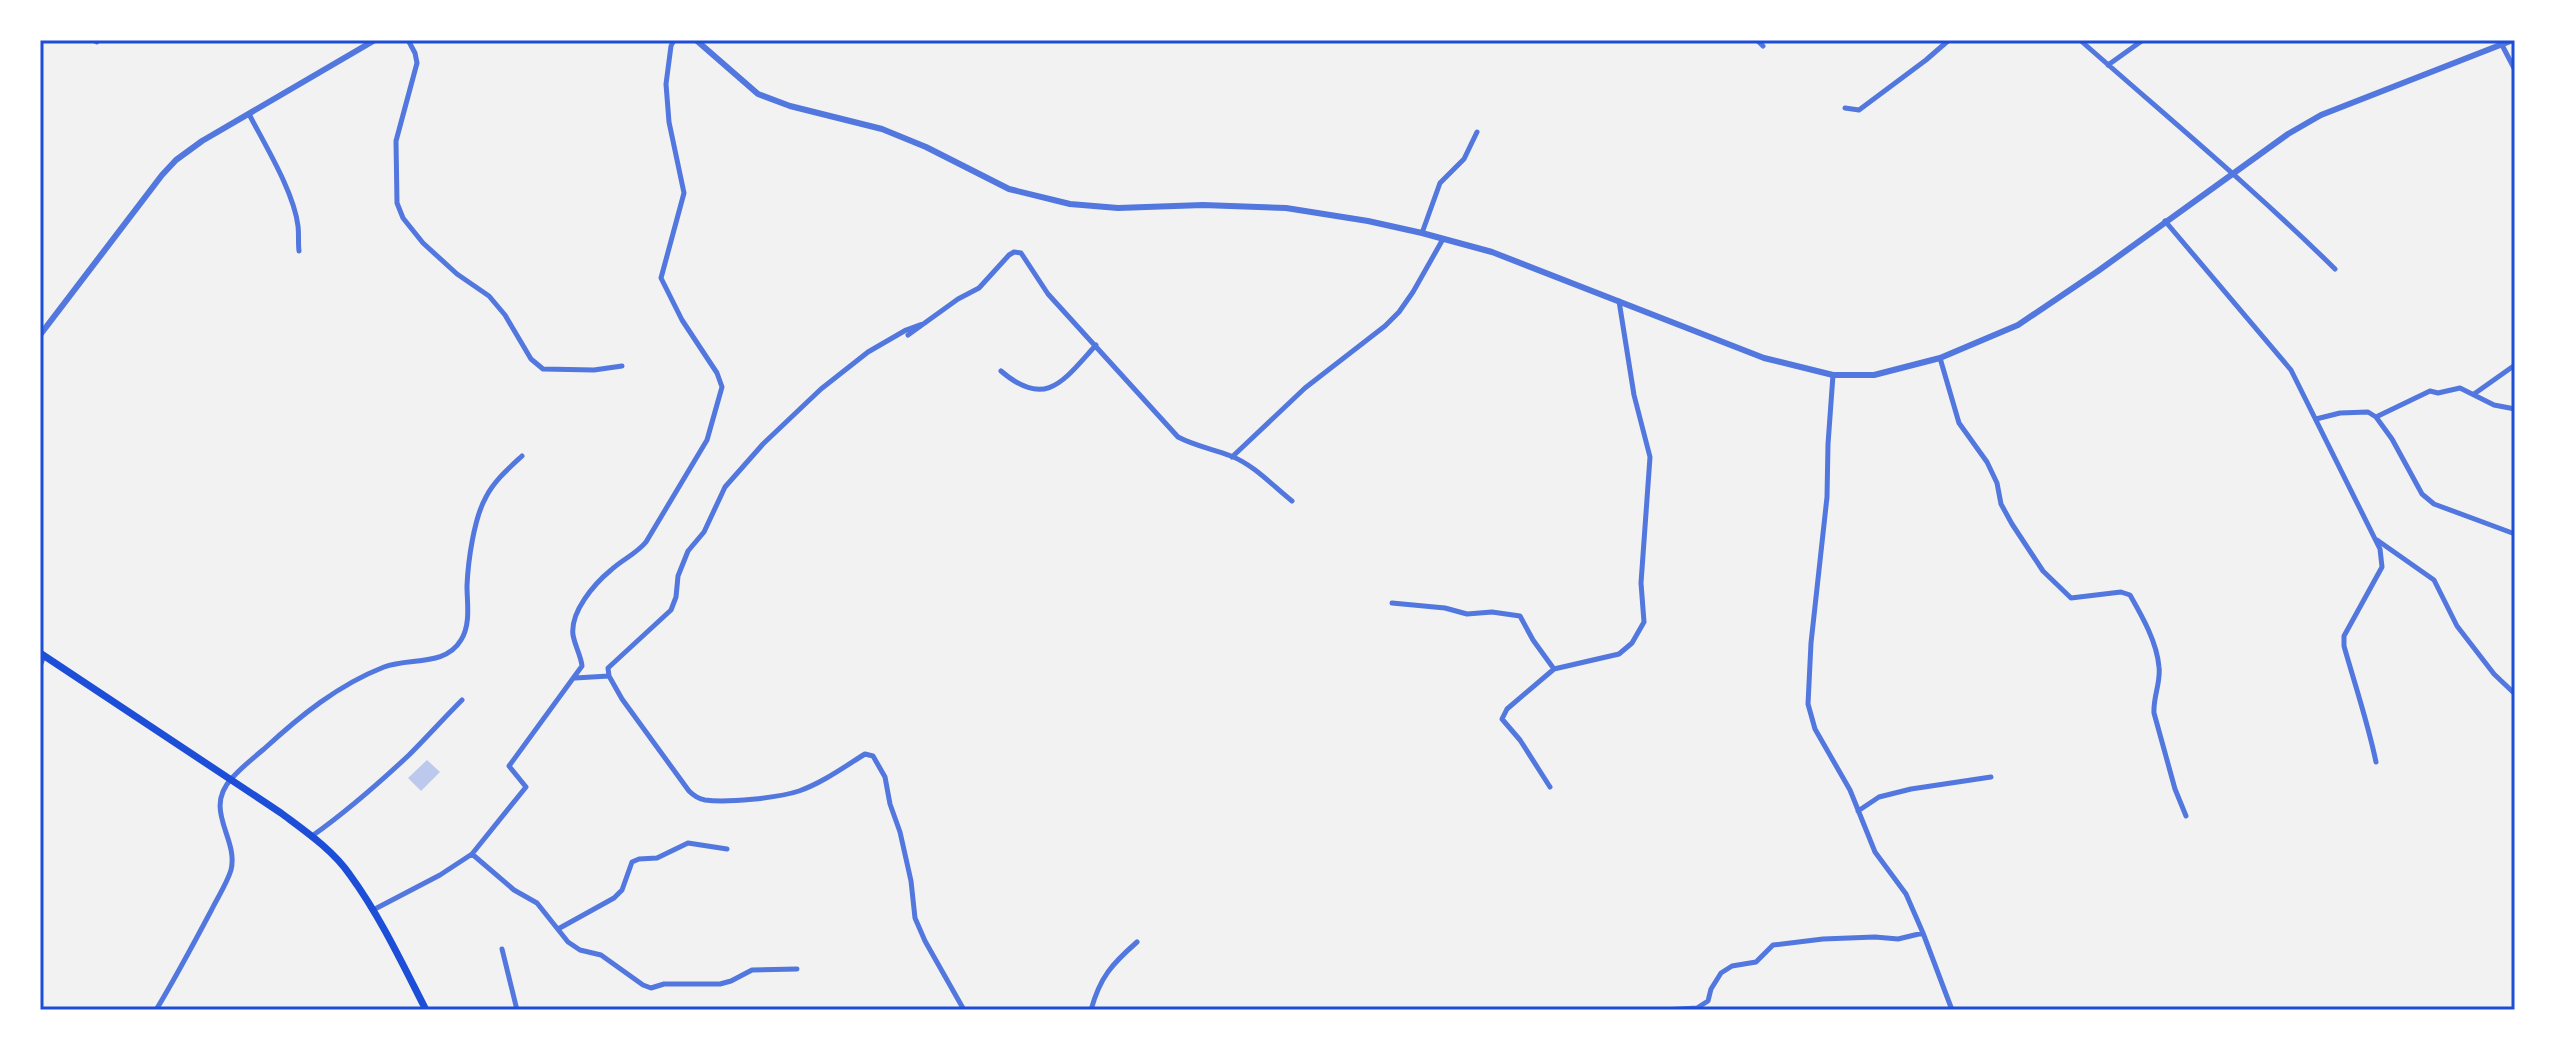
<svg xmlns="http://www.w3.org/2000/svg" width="2555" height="1050" font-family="'Titillium Web',sans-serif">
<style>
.building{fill:#bdc9ec}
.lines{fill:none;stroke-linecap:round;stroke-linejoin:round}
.minor{stroke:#5277de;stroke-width:5}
.tertiary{stroke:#5277de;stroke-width:6}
.secondary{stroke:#1d4ed8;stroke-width:7}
.neatline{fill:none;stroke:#1d4ed8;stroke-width:3}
</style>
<rect width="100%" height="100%" fill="#f2f2f2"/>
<!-- building -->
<path class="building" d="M427,760L440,772L421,791L408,778Z"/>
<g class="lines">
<!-- minor -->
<path class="minor" d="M93,40L97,42
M408,40L415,53L417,63L396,141L397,203L403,218L423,243L457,274L489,296L505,315L531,359L543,369L594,370L622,366
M1757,40L1763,46
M2080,40C2166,116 2254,189 2335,269
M2502,45L2515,70
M2108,65L2143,40
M1845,108L1859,110L1926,60L1949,40
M249,114C265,145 294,192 298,226C299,234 298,243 299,251
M2165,221L2291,370L2380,549L2382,567L2344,636V646C2355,685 2368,723 2376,762
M1422,233L1440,183L1464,159L1477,132
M925,323L906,330L868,352L821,389L763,444L725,487L704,532L688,551L678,576L676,597L671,610L608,668L609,676L622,699L689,791C694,796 699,799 705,800C727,803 778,798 799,791C822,783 844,767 865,754L873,756L885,777L890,804L900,832L911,881L915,918L925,941L964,1010
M908,335L958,299L979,288L1009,255L1014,252L1021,253L1048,294L1178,437C1195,446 1213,449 1231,456C1254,465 1273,486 1292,501
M1940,358L1959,423L1987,462L1997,483L2001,504L2012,524L2043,571L2071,598L2121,592L2130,595C2142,616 2157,642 2159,667C2161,682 2153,697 2154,713L2175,789L2186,816
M1001,371C1046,410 1064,380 1096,345
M1833,375L1828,444L1827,497L1811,643L1808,704L1815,729L1850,790L1875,852L1906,894L1923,933L1952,1010
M2474,394L2515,365
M2376,417L2430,391L2438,393L2460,388L2494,405L2515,409
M2316,419L2340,413L2368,412L2376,417L2392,439L2422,494L2434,504L2515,534
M1232,457L1305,388L1385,326L1399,312L1413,292L1443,239
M2377,540L2434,580L2457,626L2494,674L2515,694
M1392,603L1445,608L1467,614L1492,612L1520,616L1533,640L1554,669
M40,666L44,656
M575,678L609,676
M1550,787L1520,740L1502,719L1507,709L1554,669L1619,654L1632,643L1644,622L1641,583L1650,457L1634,395L1619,301
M1858,811L1879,797L1911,789L1991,777
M312,836C346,812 378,784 409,755C427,737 444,718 462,700
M472,854L514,890L537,903L568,942L580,950L601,955L643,985L651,988L664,984H720L731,981L752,970L797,969
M373,910L440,875L472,854L526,787L509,766L582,666C581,656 575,646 573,635C570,612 594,584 611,570C623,559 636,554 646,542L707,440L722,387L717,373L682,320L661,278L684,193L669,122L666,84L671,46L674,40
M558,929L614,898L622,890L632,862L639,859L657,858L688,843L727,849
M502,949L517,1010
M156,1010C176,977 194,943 212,909C218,897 227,883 231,870C239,838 202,810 232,778C242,767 253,758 264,749C300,716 338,685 384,667C409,657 445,667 461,640C471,624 467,603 467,586C468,561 474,518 486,497C494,481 509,468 522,456
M1091,1010C1100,977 1112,964 1137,942
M1663,1010L1697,1008L1708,1001L1711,989L1721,973L1732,966L1756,962L1773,945L1823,939L1875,937L1898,939L1923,933"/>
<!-- tertiary -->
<path class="tertiary" d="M696,40L758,94L790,106L882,129L926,147L1009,189L1070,204L1118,208L1203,205L1286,208L1368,221L1422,233L1492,252L1764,358L1833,375H1874L1940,358L2018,325L2098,271L2288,134L2321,115L2513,40
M40,335L162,175L176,160L202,141L375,40"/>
<!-- secondary -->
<path class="secondary" d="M40,653L281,813C305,831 333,850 350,875C380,916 403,965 426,1010"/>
</g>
<!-- border -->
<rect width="2555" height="1050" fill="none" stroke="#ffffff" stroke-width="84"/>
<rect x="42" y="42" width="2471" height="966" class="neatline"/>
</svg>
